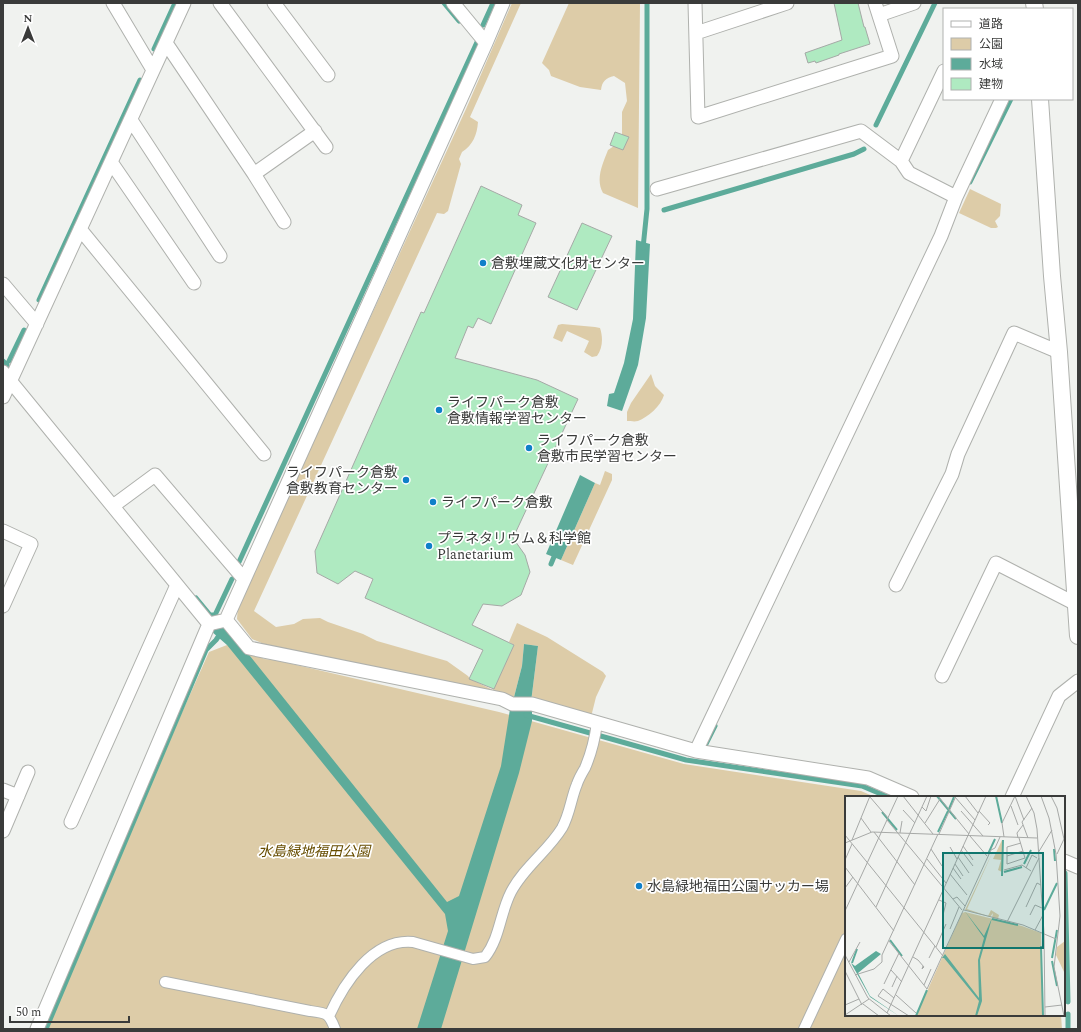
<svg xmlns="http://www.w3.org/2000/svg" width="1081" height="1032" font-family="Spectral,'Noto Sans JP',serif">
<style>
.green{fill:#ddcca8}
.water{fill:#5dab9a}
.lines{fill:none;stroke-linecap:round;stroke-linejoin:round}
.stream{stroke:#5dab9a;stroke-width:5}
.building{fill:#afeac1;stroke:#a5a9a6}
.pedestrian-casing{stroke:#afb1ad;stroke-width:12}
.minor-casing{stroke:#afb1ad;stroke-width:15}
.tertiary-casing{stroke:#afb1ad;stroke-width:18}
.pedestrian{stroke:#fff;stroke-width:10}
.minor{stroke:#fff;stroke-width:13}
.tertiary{stroke:#fff;stroke-width:16}
.poi-dot{fill:#1080c9;stroke:#fff;stroke-width:1.5}
.labels{text-anchor:middle;dominant-baseline:central;stroke-width:3.5;stroke-linejoin:round;paint-order:stroke}
.poi-label{font-size:14px;fill:#3a3b3a;stroke:#fff;text-anchor:start}
.park-label{font-size:14px;font-style:italic;fill:#674d00;stroke:#fff}
.inset-river{fill:none;stroke:#5dab9a;stroke-width:2}
.inset-road{fill:none;stroke:#a7a9a7;stroke-width:1}
.view{fill:#0f766e;fill-opacity:0.15;stroke:#0f766e;stroke-width:2}
.inset-edge{fill:none;stroke:#3a3b3a;stroke-width:2}
</style>
<rect width="100%" height="100%" fill="#f0f2ef"/>
<!-- green -->
<path class="green" d="M512,3H521L470,117L478,122C477,135 473,145 462,152L459,159L461,164L448,211L444,214L437,213L254,611L276,627L294,624L303,619L320,618L328,622L363,634L377,641L447,661L468,676L470,679L493,690L514,645L509,642L517,623L547,637L603,672L606,676L596,697L591,717L531,702L538,646L524,644L522,666L513,701L496,694L264,644L252,639L237,619L238,606L466,109Z
M569,3H640L638,208L603,193C595,179 603,163 608,150L614,146L622,135V112L627,101L625,83L614,76C606,78 602,81 601,90L580,87L551,76L549,70L542,63Z
M970,189L1001,204L1000,216L995,221L998,227L996,228H991L959,213Z
M562,324L595,327L600,328C603,337 603,348 597,356L592,357L584,352L589,341L567,331L562,342L553,338L558,325Z
M651,374L655,386L664,395C661,406 648,417 638,421C634,422 631,421 627,421V412L631,403Z
M605,471L612,474V480L573,565L561,560L595,483L600,485Z
M227,645L242,646L264,659L275,660L499,712L684,764L861,791L875,797H846V1015H1061L1062,1029H41L209,652Z"/>
<!-- water -->
<path class="water" d="M636,240L650,244L646,318L638,365L622,411L607,406L609,394L614,393L624,363L633,319Z
M580,475L595,483L561,560L546,554Z
M226,626L447,902L459,896L501,766L510,709H532V721L519,773L441,1029H417L448,931L445,914L227,645L211,631Z
M524,644L538,646L531,702L513,701L522,666Z"/>
<g class="lines">
<!-- stream -->
<path class="stream" d="M444,3L459,21
M483,25L493,3
M154,49L175,3
M876,125L935,3
M970,182L1011,99
M664,210L854,154L864,149
M643,248L647,209V3
M39,300L140,80
M3,361L7,365
M9,361L24,330
M239,562L478,40
M551,564L556,552
M196,598L210,615H215L232,579
M526,715L686,760L862,786L888,797
M705,746L715,726
M1064,872L1065,873L1068,1002
M1068,1014V1029
M46,1029L206,650L216,640L222,631"/>
</g>
<!-- building -->
<path class="building" d="M834,3H858L864,27H865L870,44L839,54V55L816,63L815,61L808,63L805,53L842,40Z
M615,132L629,137L623,150L610,145Z
M481,186L522,205L518,215L536,223L491,324L478,318L473,328L468,326L455,358L537,380L578,399L513,538L525,555L530,572L521,595L502,606L483,604L472,625L514,645L494,689L469,679L483,650L365,598L373,579L355,571L338,584L317,573L315,551L421,312L424,313Z
M582,223L612,236L577,310L548,297Z"/>
<g class="lines">
<!-- pedestrian casing -->
<g class="pedestrian-casing">
<path id="pedestrian" d="M165,982L310,1011C327,1013 329,1013 335,1029
M329,1016C344,983 373,938 413,942L473,959L485,957C500,938 500,913 511,892C524,867 548,851 562,828C570,814 571,798 577,784C579,778 582,773 585,768C591,754 595,738 597,723
M804,1029L846,939"/>
</g>
<!-- minor casing -->
<g class="minor-casing">
<path id="minor" d="M113,3L153,70
M220,3L326,147
M274,3L328,75
M453,3L486,43
M695,3L698,117L892,56L875,3
M879,15L914,3
M696,33L787,3
M166,43L254,174L284,222
M131,120L220,256
M901,161L944,71
M111,162L194,283
M254,174L315,131
M657,189L861,131L901,161L909,173L956,197
M80,229L264,454
M3,284L37,324
M3,372L209,624
M3,397L184,3
M113,506L155,475L244,579
M3,531L31,544L3,606
M896,585L952,474L958,454L1014,333L1059,352
M226,620L249,648L502,699L512,704H532L696,751L868,778L912,797
M942,676L996,563L1076,604
M696,751L941,236L956,197L1002,99
M3,790L18,796
M1012,797L1059,696L1078,681
M71,822L177,585
M3,831L28,772
M1064,861L1078,867
M37,1029L209,624L226,620L486,43L503,3"/>
</g>
<!-- tertiary casing -->
<g class="tertiary-casing">
<path id="tertiary" d="M1034,3L1035,9
M1040,99L1052,276L1059,352L1078,636"/>
</g>
<!-- pedestrian -->
<use href="#pedestrian" class="pedestrian"/>
<!-- minor -->
<use href="#minor" class="minor"/>
<!-- tertiary -->
<use href="#tertiary" class="tertiary"/>
</g>
<!-- markers -->
<g class="poi-dot">
<circle cx="483" cy="263" r="4"/>
<circle cx="439" cy="410" r="4"/>
<circle cx="529" cy="448" r="4"/>
<circle cx="406" cy="480" r="4"/>
<circle cx="433" cy="502" r="4"/>
<circle cx="429" cy="546" r="4"/>
<circle cx="639" cy="886" r="4"/>
</g>
<g class="labels">
<!-- poi labels -->
<g class="poi-label">
<text x="491" y="263">倉敷埋蔵文化財センター</text>
<text x="447" y="402">ライフパーク倉敷<tspan x="447" dy="16">倉敷情報学習センター</tspan></text>
<text x="537" y="440">ライフパーク倉敷<tspan x="537" dy="16">倉敷市民学習センター</tspan></text>
<text x="398" y="472" text-anchor="end">ライフパーク倉敷<tspan x="398" dy="16">倉敷教育センター</tspan></text>
<text x="441" y="502">ライフパーク倉敷</text>
<text x="437" y="538">プラネタリウム＆科学館<tspan x="437" dy="16">Planetarium</tspan></text>
<text x="647" y="886">水島緑地福田公園サッカー場</text>
</g>
<!-- park labels -->
<g class="park-label">
<text x="314" y="851">水島緑地福田公園</text>
</g>
</g>
<!-- overview -->
<g transform="translate(845 796)">
<rect width="220" height="220" fill="#f0f2ef"/>
<path d="M157,44V76L153,74L156,64L148,63ZM149,53L122,113L143,120L146,114L154,119L153,123L147,122L148,117L145,121L120,114ZM120,116L177,130L196,137L198,220H71L117,117ZM220,145V178L211,159L212,151Z" fill="#ddcca8"/>
<path d="M119,114L139,140L147,122L135,164L137,205L132,220H130L134,205L99,162H97L100,158L134,202L133,164L139,142ZM31,155L36,158L13,177L25,200L54,220L25,201L6,167L10,170Z" fill="#5dab9a"/>
<path class="inset-river" d="M92,0L111,23M151,0L157,27M104,13L109,1M37,16L52,34M93,36L103,15M209,53L210,65M143,58L150,43M179,68L186,54M159,76L177,71M157,80L158,44M199,114L212,87M147,123L173,129M45,144L57,160M196,150L198,220M207,162L212,134M207,165L212,190M7,167L12,153M71,220L82,194"/>
<path class="inset-road" d="M58,0L88,38M93,0L124,38M120,0L133,17M170,0L179,24M181,0L189,17L192,33L199,137L200,220M196,0L204,22L211,58L215,120L209,171L219,220M206,0L212,12L219,43L212,58M25,1L43,22M110,1L130,24M166,10L173,29M77,11L81,15L86,0M58,14L70,27M116,15L138,40M134,15L145,27L143,29M16,22L26,36M42,24L117,114M80,27L95,3M29,36L70,89M55,37L57,25M94,38L111,0M0,39L98,160M125,40L142,60M159,41L157,27L170,0M173,42L172,37L178,29M174,42L180,62L162,68V51L176,47M183,42L177,26L187,12M7,44L25,0M0,47L27,36L192,42M118,50L128,64M105,51L112,63M86,53L97,70M116,54L128,70M193,57L207,34M162,60L178,55M113,61L124,77M82,63L101,87M0,64L7,48M110,68L118,80M0,71L49,135M108,72L116,83M181,72L187,59L192,62M159,74L177,69L186,75M105,78L122,99M0,92L8,81M108,103L112,101L120,110M94,104L101,107L98,119M31,111L82,0M181,111L192,87L196,89M119,114L178,129L211,143M0,115L53,0M185,119L190,109L197,112M162,126L194,62M105,133L114,111M190,134L198,119M44,145L82,193L146,54L150,52L155,41M91,151L101,128M0,159L23,202L46,220M68,161L73,164L79,171L77,173L78,170M84,162L90,150M4,166L15,146M46,174L57,186M0,175L17,209M10,179L29,173L37,166V159L93,38M39,188L54,157M79,189L86,173M47,191L52,180M51,199L71,217M49,202L38,193L33,200L64,220M18,208L34,220M0,209L14,203M200,211L217,209M42,217L141,0M0,219L24,203"/>
<path class="view" d="M98,57H198V152H98Z"/>
<rect width="220" height="220" class="inset-edge"/>
</g>
<!-- border -->
<rect width="1081" height="1032" fill="none" stroke="#3a3b3a" stroke-width="8"/>
<!-- legend -->
<rect x="943" y="8" width="130" height="92" fill="#ffffff" stroke="#b0b1b0"/>
<rect x="951" y="21" width="20" height="6" fill="#ffffff" stroke="#b0b1b0"/>
<text x="979" y="28" font-size="12" fill="#3a3b3a">道路</text>
<rect x="951" y="38" width="20" height="12" fill="#ddcca8" stroke="#b0b1b0"/>
<text x="979" y="48" font-size="12" fill="#3a3b3a">公園</text>
<rect x="951" y="58" width="20" height="12" fill="#5dab9a" stroke="#b0b1b0"/>
<text x="979" y="68" font-size="12" fill="#3a3b3a">水域</text>
<rect x="951" y="78" width="20" height="12" fill="#afeac1" stroke="#b0b1b0"/>
<text x="979" y="88" font-size="12" fill="#3a3b3a">建物</text>
<!-- north arrow -->
<g transform="translate(28 28)" stroke="#ffffff" stroke-width="3" paint-order="stroke">
<path d="M0-3L7 15L0 10L-7 15Z" fill="#3a3b3a"/>
<text y="-6" font-size="11" font-weight="bold" text-anchor="middle" fill="#3a3b3a">N</text>
</g>
<!-- scale -->
<path d="M10 1016v6h119v-6" fill="none" stroke="#3a3b3a" stroke-width="2"/>
<text x="16" y="1016" font-size="12" fill="#3a3b3a" stroke="#ffffff" stroke-width="3" paint-order="stroke">50 m</text>
</svg>
